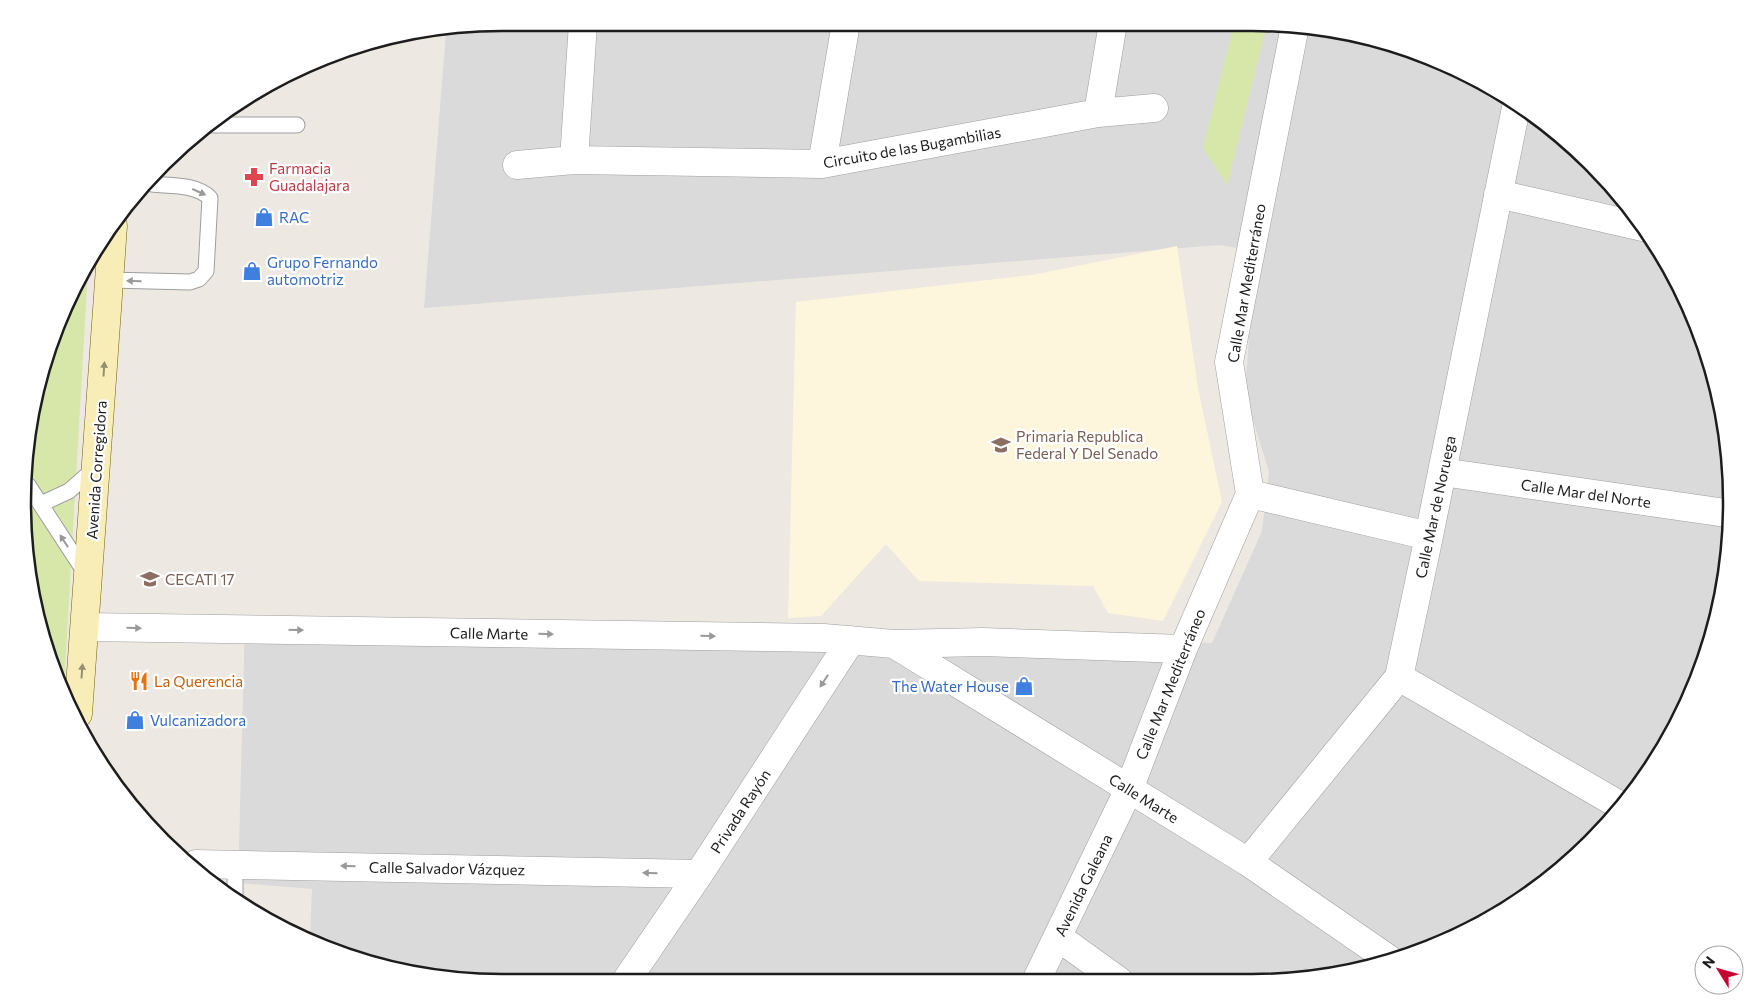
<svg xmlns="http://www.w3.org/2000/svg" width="1754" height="1005" font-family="Commissioner,sans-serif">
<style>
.residential{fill:#dbdada}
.education{fill:#fef6dc}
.grass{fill:#d7e7aa}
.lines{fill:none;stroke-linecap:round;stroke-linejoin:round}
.service-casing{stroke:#9e9e9e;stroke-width:17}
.minor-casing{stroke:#9e9e9e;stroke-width:29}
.secondary-casing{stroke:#716307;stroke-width:29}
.service{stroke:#fff;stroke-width:15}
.minor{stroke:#fff;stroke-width:28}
.secondary{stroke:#f8ecb7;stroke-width:28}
.oneway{fill:#999}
.oneway2{fill:#958f72}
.labels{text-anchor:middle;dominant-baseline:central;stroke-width:4.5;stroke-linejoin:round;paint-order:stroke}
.street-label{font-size:15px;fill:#1d1d1d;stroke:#fff}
.health-label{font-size:15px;fill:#be3a42;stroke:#fff;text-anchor:start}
.shop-label{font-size:15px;fill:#366cbe;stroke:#fff;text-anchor:start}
.education-label{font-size:15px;fill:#785e54;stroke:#fff;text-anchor:start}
.food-label{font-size:15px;fill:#c56008;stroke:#fff;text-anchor:start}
.rim{fill:none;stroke:#1d1d1d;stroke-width:2.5}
</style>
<rect width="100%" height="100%" fill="#eee8e3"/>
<!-- residential -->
<path class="residential" d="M503,23L1283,24L1406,48L1518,103L1591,163L1650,236L1695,319L1722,409L1731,502L1722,596L1695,686L1651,769L1591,842L1492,918L1406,957L1283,981H471L348,957L310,938L312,889L238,883L245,618L1212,643L1262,531L1269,472L1245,394L1255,251L1220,245L424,308L446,32Z"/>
<!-- education -->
<path class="education" d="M1177,246L1198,388L1222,502L1163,621L1108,613L1093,586L919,581L886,544L821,616L788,618L796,302L1032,275Z"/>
<!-- grass -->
<path class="grass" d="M1234,23L1267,24L1227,185L1203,148Z
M88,269L64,687L48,657L24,534L39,378Z"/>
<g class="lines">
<!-- service casing -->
<g class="service-casing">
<path id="service" d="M207,125H297
M109,280L190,282L199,279L206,271L210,198C196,184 171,186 152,184
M28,485L86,574
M41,504L69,491L95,468
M235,900V864"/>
</g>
<!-- minor casing -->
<g class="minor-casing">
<path id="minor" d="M1098,113L1113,23
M574,160L583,23
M822,164L846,23
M517,165L574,160L822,164L1098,113L1154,108
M1498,194L1643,227
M1442,472L1726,513L1731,512
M1250,494L1429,536
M85,627L824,638L894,644L983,642L1183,649
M894,644L1248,862L1390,960
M1399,677L1621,806
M1248,862L1399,677L1429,536L1517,103
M196,864L699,874
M1058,937L1119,981
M626,981L699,874L851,640
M1036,981L1129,789L1183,649L1250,494L1229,362L1295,26"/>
</g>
<!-- secondary casing -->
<g class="secondary-casing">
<path id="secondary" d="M78,714L113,226"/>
</g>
<!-- service -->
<use href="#service" class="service"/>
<!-- minor -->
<use href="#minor" class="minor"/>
<!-- secondary -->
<use href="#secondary" class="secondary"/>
</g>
<!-- one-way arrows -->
<defs><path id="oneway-solid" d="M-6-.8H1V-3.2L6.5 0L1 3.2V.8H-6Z" transform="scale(1.25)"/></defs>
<g class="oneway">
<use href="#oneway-solid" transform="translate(199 192) rotate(24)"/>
<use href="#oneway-solid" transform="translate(134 281) rotate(-179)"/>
<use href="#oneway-solid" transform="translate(64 541) rotate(-123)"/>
<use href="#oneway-solid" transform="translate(134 628) rotate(1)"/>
<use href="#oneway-solid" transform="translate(296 630) rotate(1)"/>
<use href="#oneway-solid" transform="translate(546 634) rotate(1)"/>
<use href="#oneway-solid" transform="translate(708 636) rotate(1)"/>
<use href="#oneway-solid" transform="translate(824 681) rotate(123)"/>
<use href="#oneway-solid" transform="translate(348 866) rotate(-179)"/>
<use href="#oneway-solid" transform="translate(650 873) rotate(-179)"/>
</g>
<g class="oneway2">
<use href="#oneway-solid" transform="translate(104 369) rotate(-86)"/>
<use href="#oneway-solid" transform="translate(82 671) rotate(-86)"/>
</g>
<!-- icons -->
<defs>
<g id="pharmacy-bare" transform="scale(1.5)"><path d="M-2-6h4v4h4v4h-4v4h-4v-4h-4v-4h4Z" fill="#e0444e" stroke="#fff" stroke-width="2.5" paint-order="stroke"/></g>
<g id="shop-bare" transform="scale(1.5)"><path d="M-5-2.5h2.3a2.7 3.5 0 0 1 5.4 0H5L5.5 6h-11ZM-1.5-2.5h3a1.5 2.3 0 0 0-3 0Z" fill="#3f7fe0" stroke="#fff" stroke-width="2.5" paint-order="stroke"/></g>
<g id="school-bare" transform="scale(1.5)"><path d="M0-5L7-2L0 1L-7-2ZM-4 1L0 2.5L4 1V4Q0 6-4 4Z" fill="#8d6e63" stroke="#fff" stroke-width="2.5" paint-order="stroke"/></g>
<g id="restaurant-bare" transform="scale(1.5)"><path d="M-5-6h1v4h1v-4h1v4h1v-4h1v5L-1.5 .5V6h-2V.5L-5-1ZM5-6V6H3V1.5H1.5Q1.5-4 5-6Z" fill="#e8710a" stroke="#fff" stroke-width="2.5" paint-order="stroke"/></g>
</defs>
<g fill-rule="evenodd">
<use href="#pharmacy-bare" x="254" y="177"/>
<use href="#shop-bare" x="264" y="217"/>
<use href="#shop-bare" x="252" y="271"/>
<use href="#school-bare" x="1001" y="445"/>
<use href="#school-bare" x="150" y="579"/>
<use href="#restaurant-bare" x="139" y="681"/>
<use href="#shop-bare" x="1024" y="686"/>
<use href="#shop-bare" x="135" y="720"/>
</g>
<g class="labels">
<!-- street labels -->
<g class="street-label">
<text transform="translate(912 147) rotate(-10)">Circuito de las Bugambilias</text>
<text transform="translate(1246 283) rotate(-80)">Calle Mar Mediterráneo</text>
<text transform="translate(96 470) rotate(-86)">Avenida Corregidora</text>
<text transform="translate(1586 493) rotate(8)">Calle Mar del Norte</text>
<text transform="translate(1435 507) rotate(-78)">Calle Mar de Noruega</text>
<text transform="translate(489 633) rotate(1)">Calle Marte</text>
<text transform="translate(1170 684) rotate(-68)">Calle Mar Mediterráneo</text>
<text transform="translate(1144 798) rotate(32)">Calle Marte</text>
<text transform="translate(740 811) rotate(-57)">Privada Rayón</text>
<text transform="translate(447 868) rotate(1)">Calle Salvador Vázquez</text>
<text transform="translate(1083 885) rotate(-64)">Avenida Galeana</text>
</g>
<!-- health labels -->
<g class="health-label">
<text x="269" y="168">Farmacia<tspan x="269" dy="17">Guadalajara</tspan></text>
</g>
<!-- shop labels -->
<g class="shop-label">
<text x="279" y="217">RAC</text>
<text x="267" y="262">Grupo Fernando<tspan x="267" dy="17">automotriz</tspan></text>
<text x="1009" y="686" text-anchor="end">The Water House</text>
<text x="150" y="720">Vulcanizadora</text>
</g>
<!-- education labels -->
<g class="education-label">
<text x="1016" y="436">Primaria Republica<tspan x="1016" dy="17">Federal Y Del Senado</tspan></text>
<text x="165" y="579">CECATI 17</text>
</g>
<!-- food labels -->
<g class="food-label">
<text x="154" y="681">La Querencia</text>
</g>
</g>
<!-- crop -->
<path d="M0 0H1754V1005H0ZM502 31H1252A471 471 0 0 1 1723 502V503A471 471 0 0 1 1252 974H502A471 471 0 0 1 31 503V502A471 471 0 0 1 502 31Z" fill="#fff" fill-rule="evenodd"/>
<path class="rim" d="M502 31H1252A471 471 0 0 1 1723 502V503A471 471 0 0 1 1252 974H502A471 471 0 0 1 31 503V502A471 471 0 0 1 502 31Z"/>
<!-- north arrow -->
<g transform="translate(1719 970) rotate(307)"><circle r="24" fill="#ffffff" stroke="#a5a5a5"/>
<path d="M0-4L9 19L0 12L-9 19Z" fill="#c50532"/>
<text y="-8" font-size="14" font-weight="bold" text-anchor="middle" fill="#1d1d1d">N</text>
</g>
</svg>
